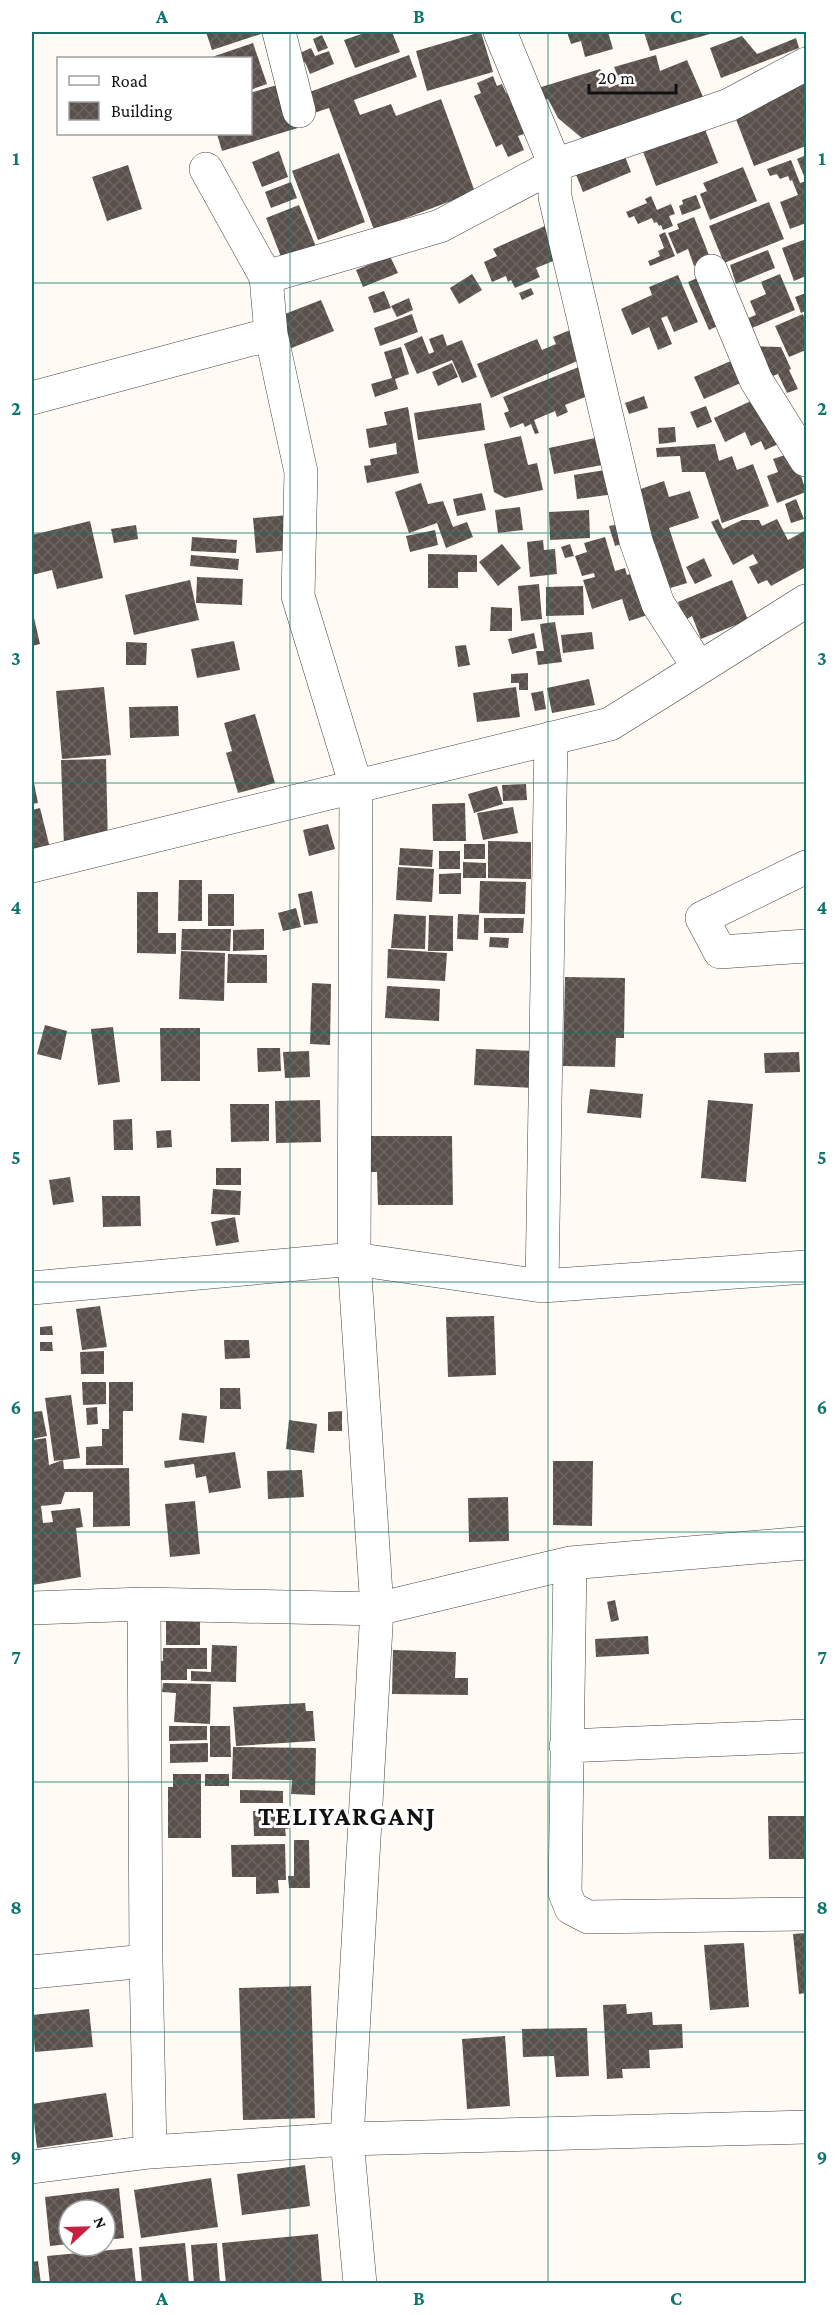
<svg xmlns="http://www.w3.org/2000/svg" width="838" height="2315" font-family="'Crimson Pro',serif">
<style>
.building{fill:url(#building-cross-hatch)}
.lines{fill:none;stroke-linecap:round;stroke-linejoin:round}
.minor-casing{stroke:#444;stroke-width:34}
.minor{stroke:#fff;stroke-width:33}
.grid{fill:none;stroke:#0f766e;stroke-width:1.5;stroke-opacity:0.55}
.labels{text-anchor:middle;dominant-baseline:central;stroke-width:6;stroke-linejoin:round;paint-order:stroke}
.district-label{font-size:27px;font-weight:bold;letter-spacing:1.5px;fill:#111;stroke:#fff}
.neatline{fill:none;stroke:#0f766e;stroke-width:2}
.grid-label{font-size:20px;text-anchor:middle;font-weight:bold;fill:#0f766e}
</style>
<defs>
<pattern id="building-cross-hatch" width="8" height="8" patternUnits="userSpaceOnUse" patternTransform="scale(1.5)"><rect width="8" height="8" fill="#5a504c"/><path d="M0 0l8 8M0 8l8-8" fill="none" stroke="#6d6562"/></pattern>
</defs>
<rect width="100%" height="100%" fill="#fffbf4"/>
<!-- building -->
<path class="building" d="M206,32H267L212,50Z
M367,32H392L400,52L355,68L344,40Z
M481,32L493,72L427,91L416,51Z
M567,32H608L613,49L585,57L581,41L571,44Z
M644,32H717L650,51Z
M322,35L328,48L318,52L313,39Z
M742,36L757,54L796,38L799,48L721,78L710,48Z
M253,43L267,84L250,90V58H209Z
M311,48L315,56L329,51L334,64L310,74L305,62L296,65L293,56Z
M409,55L417,77L354,100L360,115L391,104L396,116L441,99L475,192L374,230L329,108L314,113L307,93Z
M656,55L660,71L687,60L707,106L590,145L558,118L548,99L541,100L538,88L600,69L609,88L621,83L614,67Z
M493,76L497,86L502,84L506,93L512,91L525,123L521,125L524,134L518,136L524,150L508,157L502,144L496,147L474,96L481,93L477,83Z
M806,80V146L754,166L732,109Z
M287,82L301,127L222,151L217,134H250V93Z
M701,119L718,163L656,186L639,141Z
M279,151L288,177L262,187L252,162Z
M339,153L365,222L318,240L292,171Z
M624,154L631,172L583,192L573,167Z
M806,155V174L804,176L797,159Z
M791,160L800,183L806,181V223L790,229L780,202L798,195L792,180L790,181L788,176L780,179L777,174L770,176L767,169Z
M128,165L142,209L107,221L92,177Z
M743,167L757,201L710,220L700,194L707,191L703,183Z
M291,182L297,198L271,208L265,192Z
M696,195L701,208L682,215L679,206L683,204L682,200Z
M651,196L657,210L671,204L675,214L669,216L673,226L663,230L661,225L659,226L657,222L654,223L652,218L638,224L634,216L629,218L626,212L647,203L645,199Z
M769,202L784,239L724,263L709,226Z
M299,205L319,254L285,267L266,218Z
M694,217L711,260L694,266L688,249L677,254L668,233L679,229L677,224Z
M545,226L558,259L536,268L540,277L515,288L511,280L508,282L506,276L492,282L484,262L497,256L493,249Z
M665,232L675,256L650,266L648,261L660,256L658,251L664,248L659,235Z
M806,239V276L794,281L782,248Z
M768,250L775,268L736,284L730,265Z
M390,256L398,273L363,287L356,270Z
M713,271L733,319L709,330L688,282Z
M472,274L482,290L459,304L450,288Z
M780,274L795,310L747,330L743,320L756,315L750,301L766,294L761,282Z
M678,275L698,322L674,332L667,316L661,318L672,344L658,350L649,327L632,335L621,309L652,295L649,287Z
M531,288L534,294L522,300L519,293Z
M384,291L391,308L374,313L368,297Z
M806,293V311L801,313L795,297Z
M409,298L413,310L397,317L391,306Z
M321,300L334,331L284,351L272,319Z
M412,314L418,332L380,346L374,328Z
M803,314L806,323V350L789,357L775,326Z
M570,330L582,359L491,398L477,364L537,339L542,350L556,344L553,337Z
M443,334L447,346L462,340L477,377L462,383L452,360L417,374L404,344L422,336L429,354L434,352L429,339Z
M744,346L781,347L791,369L789,370L798,389L787,393L778,374L759,381Z
M401,347L409,374L395,379L398,389L375,397L371,384L392,378L384,352Z
M733,360L743,382L704,399L694,377Z
M452,363L458,377L438,386L432,372Z
M589,363L600,391L565,405L568,412L557,417L555,411L534,420L539,433L535,434L531,424L525,427L523,423L510,428L504,413L509,411L503,397Z
M764,395L785,441L765,450L761,441L751,446L745,432L725,442L714,418Z
M644,396L648,408L629,414L625,403Z
M481,403L485,430L418,440L414,413Z
M706,406L712,422L697,428L690,412Z
M408,407L419,473L367,483L364,466L371,465L370,459L397,454L396,443L369,448L366,429L387,425L384,412Z
M675,427L676,442L659,444L658,428Z
M618,433L613,463L554,474L549,448Z
M521,436L528,465L537,463L543,490L505,498L494,492L484,444Z
M715,444L719,461L732,456L737,470L753,464L769,506L722,523L705,472H682L680,456L657,457L656,448Z
M794,452L806,492L777,503L767,476L778,472L773,459Z
M611,469L615,494L577,499L574,475Z
M664,481L669,497L690,491L699,518L669,528L687,583L664,590L632,492Z
M421,483L428,504L443,501L453,527L467,522L473,537L446,548L437,523L409,533L395,492Z
M482,493L486,510L457,516L453,499Z
M796,499L804,519L791,523L785,504Z
M520,507L523,530L498,533L495,510Z
M589,510L590,538L550,540L549,512Z
M289,515L292,550L256,553L253,518Z
M718,519L723,529L742,520H759L762,526L777,519L788,540L806,530V567L771,586L767,580L758,584L749,567L758,563L753,554L733,565L711,522Z
M90,521L103,578L57,589L52,570L32,575V535Z
M625,523L629,542L615,546L609,526Z
M136,525L138,539L114,543L111,529Z
M435,530L438,545L410,552L406,536Z
M192,537L237,540L236,553L191,551Z
M605,537L615,571L625,568L627,575L643,570L657,612L629,621L622,599L592,609L583,580L595,577L594,573L582,576L575,556L587,552L584,543Z
M543,540L544,550L555,549L557,574L530,577L527,542Z
M502,544L521,568L498,586L479,562Z
M570,544L574,556L565,558L561,547Z
M428,554L477,555V572H458V588H428Z
M191,555L239,559L238,570L190,566Z
M704,558L712,576L695,584L686,567Z
M197,577L243,579L242,605L196,603Z
M190,580L199,620L134,635L125,595Z
M732,580L748,620L701,639L692,616L685,620L678,602Z
M539,584L542,619L521,621L518,586Z
M583,586L584,615L546,616V587Z
M491,607L512,608V631H490Z
M32,609L40,644L32,646Z
M555,622L562,662L538,665L536,651H544L540,624Z
M592,632L594,649L563,653L561,635Z
M534,633L537,648L512,654L508,639Z
M234,641L240,670L197,678L191,649Z
M126,642L147,643L146,665H126Z
M466,645L470,665L458,667L455,646Z
M528,673V690H519V683H511V674Z
M589,679L595,705L552,713L547,688Z
M104,687L111,755L62,759L56,691Z
M516,687L520,717L477,722L473,693Z
M543,691L546,709L535,711L531,693Z
M178,706L179,736L130,738L129,707Z
M255,714L275,783L238,793L226,753L232,751L224,723Z
M106,759L108,845L64,847L61,760Z
M32,773L38,803L32,804Z
M526,784L527,800L503,801L502,785Z
M497,786L503,804L474,813L468,794Z
M465,803L466,841H433L432,804Z
M513,807L518,833L483,840L477,813Z
M40,808L53,860L32,865V810Z
M328,824L335,849L309,856L303,830Z
M488,841L531,842V879L488,878Z
M464,844H485V859H464Z
M400,848L433,850L432,867L399,865Z
M439,851H460V869H439Z
M463,862L486,863V878H463Z
M398,867L434,869L432,902L396,900Z
M461,873V894H439V874Z
M179,880H202V921H178Z
M480,881L526,882L525,914L479,913Z
M312,891L318,923L304,925L298,894Z
M137,892H158V933H176V954L137,953Z
M208,894H234V926H208Z
M296,908L301,927L283,931L278,913Z
M394,914L426,916L425,949L391,948Z
M458,914L479,915L478,940L457,939Z
M429,915L453,916V951H428Z
M484,918H524L523,933H484Z
M182,929H231L230,951L181,950Z
M264,929V950L233,951V930Z
M490,937L509,938L508,948L489,947Z
M388,949L447,953L445,981L387,978Z
M181,951L225,953L224,1001L179,999Z
M228,954L267,955V983H227Z
M565,977L625,978L624,1038H616L615,1067L563,1066Z
M312,983L331,984L330,1045L310,1044Z
M387,986L440,989L439,1021L385,1018Z
M45,1025L67,1031L61,1060L37,1054Z
M113,1027L120,1082L98,1085L91,1029Z
M160,1028H200V1081H161Z
M257,1048H280L281,1071L258,1072Z
M476,1049L536,1051L535,1088L474,1085Z
M309,1051L310,1077L285,1078L283,1052Z
M799,1052L800,1072L765,1073L764,1053Z
M590,1089L643,1094L641,1118L587,1113Z
M320,1100L321,1142L276,1143L275,1101Z
M708,1100L753,1104L746,1182L701,1178Z
M230,1104H269V1141L231,1142Z
M132,1119L133,1150H114L113,1120Z
M171,1130L172,1147L157,1148L156,1131Z
M369,1136H452L453,1205H378L377,1172H370Z
M216,1168H241V1185H216Z
M70,1177L74,1202L53,1205L49,1180Z
M213,1189L241,1191L240,1215L211,1214Z
M102,1196H140L141,1226L103,1227Z
M235,1217L239,1242L216,1246L211,1222Z
M100,1306L107,1347L82,1350L76,1309Z
M494,1316L496,1375L448,1377L446,1317Z
M52,1326L53,1335H40V1327Z
M224,1340H249L250,1358L225,1359Z
M40,1342H52L53,1351H40Z
M104,1351V1374H81L80,1352Z
M82,1382H106V1404L83,1405Z
M109,1382H133V1411H123V1465H86V1447L102,1446V1429H109Z
M220,1388H240L241,1409H220Z
M71,1395L80,1458L63,1460L64,1469L129,1468L130,1526L93,1527V1492H65L61,1504L41,1506L43,1523L53,1522L51,1511L80,1508L83,1527L76,1528L81,1577L32,1585V1440L46,1438L49,1465L63,1460L54,1461L45,1398Z
M97,1407L98,1424L87,1425L86,1408Z
M42,1411L47,1436L32,1439V1412Z
M342,1411V1431H328V1412Z
M182,1413L207,1416L204,1443L179,1440Z
M289,1420L317,1424L314,1453L286,1449Z
M235,1452L241,1488L209,1493L206,1476L196,1478L194,1464L165,1468L164,1461Z
M553,1461H593L592,1526L553,1525Z
M302,1470L304,1497L268,1499L267,1471Z
M508,1497L509,1541L469,1542L468,1498Z
M195,1501L200,1554L170,1557L165,1504Z
M615,1600L619,1620L611,1622L607,1602Z
M166,1614H200V1645H166Z
M648,1636L649,1654L596,1657L595,1639Z
M212,1645L237,1646L236,1682L191,1681V1671L211,1672Z
M163,1648H207V1669H187V1680H150V1661H163Z
M393,1650L456,1652L455,1678H468V1695L392,1694Z
M163,1683L211,1684L210,1724L174,1722L176,1693L162,1692Z
M305,1703L306,1711H313L315,1741L236,1746L233,1707Z
M169,1726H207V1740L169,1741Z
M210,1726H230L231,1757H210Z
M208,1743V1762L170,1763V1744Z
M233,1747L316,1748L315,1795L291,1794L292,1780L232,1779Z
M173,1774H201V1838H168V1787H173Z
M205,1774H229V1786H205Z
M240,1790L283,1791V1803H240Z
M253,1811H289L290,1828L285,1829L286,1836H254Z
M768,1816H804L806,1859H769Z
M294,1840H309L310,1888H289L288,1876H294Z
M285,1844L286,1880H278L279,1893L256,1894V1877H232L231,1845Z
M806,1933V1993L799,1994L793,1934Z
M744,1943L749,2007L710,2010L704,1945Z
M311,1986L315,2118L243,2120L239,1988Z
M626,2004L627,2014L652,2012L653,2025L682,2024L683,2048L649,2050L650,2068L622,2069L623,2078L607,2079L603,2005Z
M89,2009L93,2047L35,2052L32,2015Z
M587,2028L589,2076L556,2077L554,2056L523,2057L522,2029Z
M505,2036L510,2106L467,2109L462,2039Z
M106,2093L113,2137L37,2148L32,2104Z
M305,2165L310,2206L242,2215L237,2174Z
M211,2178L218,2227L141,2238L134,2190Z
M119,2188L124,2238L105,2240V2210H69V2244L50,2246L45,2197Z
M318,2234L322,2284H226L222,2243Z
M185,2243L189,2284H142L139,2247Z
M217,2243L220,2284H194L191,2245Z
M132,2248L136,2284H50L47,2256Z
M38,2261L41,2284H32V2262Z"/>
<g class="lines">
<!-- minor casing -->
<g class="minor-casing">
<path id="minor" d="M279,32L299,111
M500,32L555,165V197L636,541L658,604L699,668
M206,169L266,277
M711,271L756,380L806,460
M271,334L301,472L298,596L356,786L354,1259L377,1609L347,2139L360,2284
M32,398L271,334L266,277L440,226L555,165L729,105L806,64
M32,866L610,724L806,601
M806,867L702,918L720,952L806,946
M542,1286L551,738
M32,1288L354,1259L542,1286L806,1267
M570,1563L565,1893L571,1908L588,1917L806,1914
M144,1604L146,1961L150,2152
M32,1608L144,1604L377,1609L570,1563L806,1543
M566,1746L806,1736
M32,1972L146,1961
M32,2167L150,2152L347,2139L806,2127"/>
</g>
<!-- minor -->
<use href="#minor" class="minor"/>
</g>
<!-- grid -->
<path class="grid" d="M290,32V2284M548,32V2284M32,283H806M32,533H806M32,783H806M32,1033H806M32,1282H806M32,1532H806M32,1782H806M32,2032H806"/>
<g class="labels">
<!-- district labels -->
<g class="district-label">
<text x="347" y="1816">TELIYARGANJ</text>
</g>
</g>
<!-- border -->
<rect width="838" height="2315" fill="none" stroke="#ffffff" stroke-width="66"/>
<!-- legend -->
<rect x="57" y="57" width="195" height="78" fill="#ffffff" stroke="#a0a0a0" stroke-width="1.5"/>
<rect x="69" y="76" width="30" height="9" fill="#ffffff" stroke="#a0a0a0" stroke-width="1.5"/>
<text x="111" y="87" font-size="18" fill="#111111">Road</text>
<rect x="69" y="102" width="30" height="18" fill="url(#building-cross-hatch)" stroke="#a0a0a0" stroke-width="1.5"/>
<text x="111" y="117" font-size="18" fill="#111111">Building</text>
<!-- north arrow -->
<g transform="translate(87 2228) rotate(68)"><circle r="28" fill="#ffffff" stroke="#a0a0a0" stroke-width="1.5"/>
<path d="M0-4.5L10 22L0 15L-10 22Z" fill="#c82140"/>
<text y="-9" font-size="16" font-weight="bold" text-anchor="middle" fill="#111111">N</text>
</g>
<!-- scale -->
<path d="M589 84v9h87v-9" fill="none" stroke="#111111" stroke-width="3"/>
<text x="598" y="84" font-size="18" fill="#111111" stroke="#ffffff" stroke-width="4.5" paint-order="stroke">20 m</text>
<rect x="33" y="33" width="772" height="2249" class="neatline"/>
<g class="grid-label">
<text x="162" y="23">A</text>
<text x="419" y="23">B</text>
<text x="676" y="23">C</text>
<text x="16" y="165">1</text>
<text x="822" y="165">1</text>
<text x="16" y="415">2</text>
<text x="822" y="415">2</text>
<text x="16" y="665">3</text>
<text x="822" y="665">3</text>
<text x="16" y="914">4</text>
<text x="822" y="914">4</text>
<text x="16" y="1164">5</text>
<text x="822" y="1164">5</text>
<text x="16" y="1414">6</text>
<text x="822" y="1414">6</text>
<text x="16" y="1664">7</text>
<text x="822" y="1664">7</text>
<text x="16" y="1914">8</text>
<text x="822" y="1914">8</text>
<text x="16" y="2164">9</text>
<text x="822" y="2164">9</text>
<text x="162" y="2305">A</text>
<text x="419" y="2305">B</text>
<text x="676" y="2305">C</text>
</g>
</svg>
